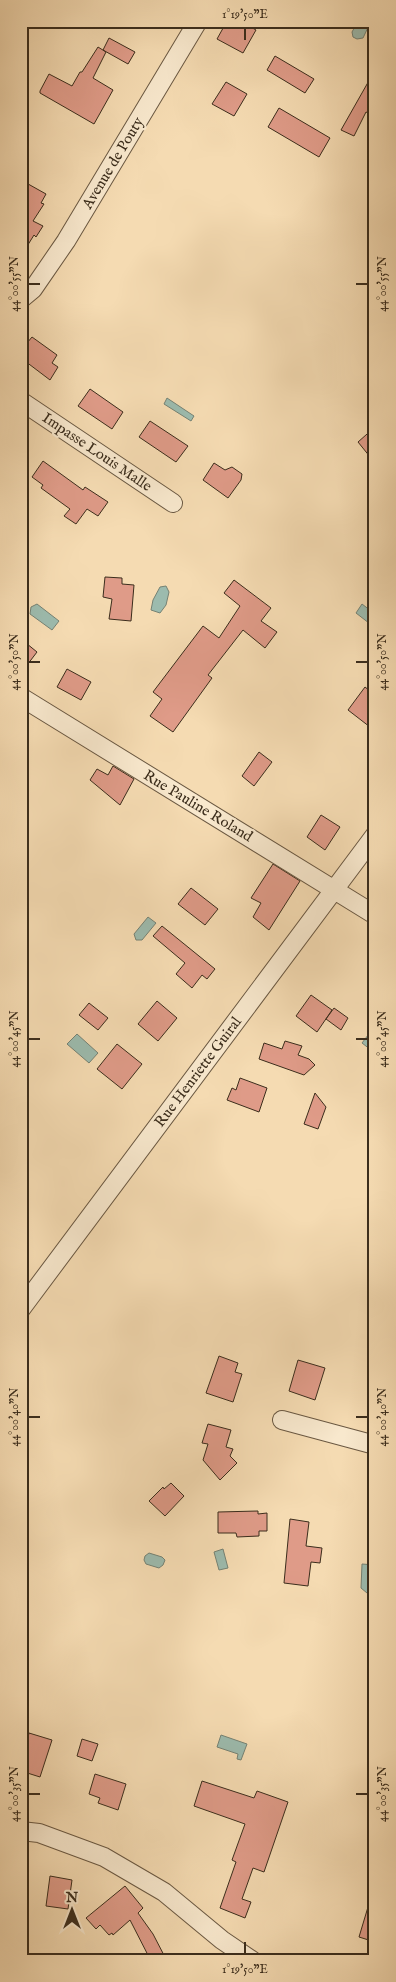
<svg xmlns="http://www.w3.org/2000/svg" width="396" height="1982" font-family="'IM FELL English',serif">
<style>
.water{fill:#9cbbae;stroke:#758274}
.building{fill:#df9b88;stroke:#3b2d1c}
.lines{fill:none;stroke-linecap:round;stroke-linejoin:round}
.street-casing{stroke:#6a5842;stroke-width:20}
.street{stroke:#f8e8cd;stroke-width:18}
.ticks{fill:none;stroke:#3b2d1c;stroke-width:2}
.labels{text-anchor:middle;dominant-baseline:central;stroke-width:4.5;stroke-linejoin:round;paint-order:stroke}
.street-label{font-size:15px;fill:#3b2d1c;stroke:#f8e8cd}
.neatline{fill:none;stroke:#3b2d1c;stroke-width:2}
.ticks-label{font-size:12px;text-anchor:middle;fill:#3b2d1c}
</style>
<rect width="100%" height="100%" fill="#f5dbb2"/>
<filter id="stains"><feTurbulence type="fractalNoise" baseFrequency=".004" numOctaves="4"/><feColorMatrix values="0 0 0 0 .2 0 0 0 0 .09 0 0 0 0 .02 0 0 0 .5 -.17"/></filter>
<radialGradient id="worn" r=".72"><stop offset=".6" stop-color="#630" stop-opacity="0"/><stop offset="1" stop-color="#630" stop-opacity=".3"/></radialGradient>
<!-- water -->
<path class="water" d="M358,21H371L363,38L357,39L353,37L352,32Z
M167,398L194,416L191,421L164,404Z
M166,586L169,592L166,605L160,613L151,610L153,600L160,587Z
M37,604L59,621L52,630L30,614L31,607Z
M362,604L375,614L374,627L356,613Z
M148,917L156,923L142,940H136L134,934Z
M375,1026V1046L371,1050L362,1043Z
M77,1034L98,1053L89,1063L67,1044Z
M223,1549L228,1568L219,1570L214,1552Z
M149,1553L162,1557L165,1560L163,1565L159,1568L146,1564L144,1560L145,1556Z
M362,1564L375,1565L373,1589L367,1593L361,1588Z
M221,1735L247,1744L241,1760L237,1759L238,1754L217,1747Z"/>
<!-- building -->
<path class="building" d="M227,21H240L256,30L243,53L217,39Z
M109,38L135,52L128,64L103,50Z
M98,47L106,52L93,78L113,90L94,124L40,93V91L49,74L72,86L80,72H82Z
M275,56L314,79L305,93L267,70Z
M375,70V116L366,112L354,136L341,130Z
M226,82L247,94L234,116L212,104Z
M279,108L330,138L319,157L268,127Z
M21,180L46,194L41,203L44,204L33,221L43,226L36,237L34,235L21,256Z
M32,337L57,355L52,363L58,367L50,380L21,358V339L27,343Z
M90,389L123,412L112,429L78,406Z
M150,421L188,446L176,462L139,437Z
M375,427V463L358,442Z
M43,461L83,490L85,487L108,502L98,516L87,509L76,524L64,516L70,509L41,488L43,485L32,477Z
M214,463L225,470L232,467L242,474L241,480L228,498L203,480Z
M105,577L122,578V584L134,585L131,621L109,619L112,599L103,597Z
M234,580L271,608L261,621L277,632L265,648L243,630L208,675L212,678L173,732L150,716L162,699L153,692L203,626L219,638L240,606L224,593Z
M21,639L37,652L21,673Z
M67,669L91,682L81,700L57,687Z
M365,687L375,695V721L370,727L348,710Z
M259,752L272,762L254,786L242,776Z
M113,766L134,779L120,805L90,780L97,769L108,775Z
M321,815L340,827L325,850L307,837Z
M273,864L300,881L269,930L253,917L261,903L251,898Z
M191,888L218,909L205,925L178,904Z
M162,926L215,969L207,979L202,975L192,988L176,974L185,963L153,936Z
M311,995L332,1010L317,1032L296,1016Z
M157,1001L177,1018L158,1041L138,1024Z
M89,1003L108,1018L98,1030L79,1015Z
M334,1008L348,1018L341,1030L326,1019Z
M285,1041L302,1046L298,1055L309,1059L315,1065L304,1075L259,1059L264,1043L282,1049Z
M117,1044L142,1064L122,1089L97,1069Z
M240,1078L267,1088L259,1112L227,1100L232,1088L236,1090Z
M315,1093L326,1107L318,1129L304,1124Z
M219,1356L238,1363L235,1372L242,1374L233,1402L206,1393Z
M298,1360L325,1368L315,1400L289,1391Z
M208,1424L231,1430L226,1447L233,1449L230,1456L237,1463L220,1480L203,1460L208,1444L202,1443Z
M171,1483L184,1496L165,1516L149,1501L163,1487L164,1489Z
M258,1511V1514L267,1513V1531H259V1536L237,1537L236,1533H218V1512Z
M290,1519L309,1522L306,1546L322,1548L320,1563L311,1562L308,1586L284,1583Z
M29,1733L52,1740L40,1777L21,1771V1745L27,1742Z
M82,1739L98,1744L92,1761L77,1756Z
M95,1774L126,1784L118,1810L98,1803L100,1798L89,1794Z
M202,1781L254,1798L257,1791L288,1802L264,1872L253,1868L242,1899L251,1902L245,1918L220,1908L236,1862L232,1860L245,1824L194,1806Z
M50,1876L72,1880L68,1909L46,1906Z
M125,1886L143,1908L138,1913L153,1934L167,1961H151L130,1920L113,1935L112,1933L109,1935L100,1925L96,1929L86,1918Z
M371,1897H375V1942L359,1937Z"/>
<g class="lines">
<!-- street casing -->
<g class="street-casing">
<path id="street" d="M21,299L33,289L66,241L198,21
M21,401L173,503
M21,697L375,915
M21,1309L375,835
M282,1420L375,1445
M21,1831L39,1833L104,1857L164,1892L222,1940L253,1961"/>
</g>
<!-- street -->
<use href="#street" class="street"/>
</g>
<!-- ticks -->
<path class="ticks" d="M245,28V40M28,284H40M356,284H368M28,662H40M356,662H368M28,1039H40M356,1039H368M28,1417H40M356,1417H368M28,1794H40M356,1794H368M245,1942V1954"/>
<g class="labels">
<!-- street labels -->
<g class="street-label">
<text transform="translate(113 163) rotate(-59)">Avenue de Pouty</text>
<text transform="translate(97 452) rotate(34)">Impasse Louis Malle</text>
<text transform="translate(198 806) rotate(31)">Rue Pauline Roland</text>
<text transform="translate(198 1072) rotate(-53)">Rue Henriette Guiral</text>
</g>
</g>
<!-- margin -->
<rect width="396" height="1982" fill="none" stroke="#f5dbb2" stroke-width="55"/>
<!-- north arrow -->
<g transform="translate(72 1910)" stroke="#f8e8cd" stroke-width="4" paint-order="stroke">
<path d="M0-4L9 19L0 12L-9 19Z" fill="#3b2d1c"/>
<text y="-8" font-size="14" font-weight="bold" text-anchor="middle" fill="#3b2d1c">N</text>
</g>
<rect x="28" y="28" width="340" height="1926" class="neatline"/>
<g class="ticks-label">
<text x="245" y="18">1°19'50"E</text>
<text transform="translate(14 284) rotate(-90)" y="4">44°00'55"N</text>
<text transform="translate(382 284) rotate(-90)" y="4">44°00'55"N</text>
<text transform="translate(14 662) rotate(-90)" y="4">44°00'50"N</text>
<text transform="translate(382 662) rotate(-90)" y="4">44°00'50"N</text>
<text transform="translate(14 1039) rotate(-90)" y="4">44°00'45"N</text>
<text transform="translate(382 1039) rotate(-90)" y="4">44°00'45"N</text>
<text transform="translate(14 1417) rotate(-90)" y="4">44°00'40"N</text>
<text transform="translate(382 1417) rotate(-90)" y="4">44°00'40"N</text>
<text transform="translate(14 1794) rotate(-90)" y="4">44°00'35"N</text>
<text transform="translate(382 1794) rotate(-90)" y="4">44°00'35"N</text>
<text x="245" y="1973">1°19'50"E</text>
</g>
<rect width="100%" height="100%" filter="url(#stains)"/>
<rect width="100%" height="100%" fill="url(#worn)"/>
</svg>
